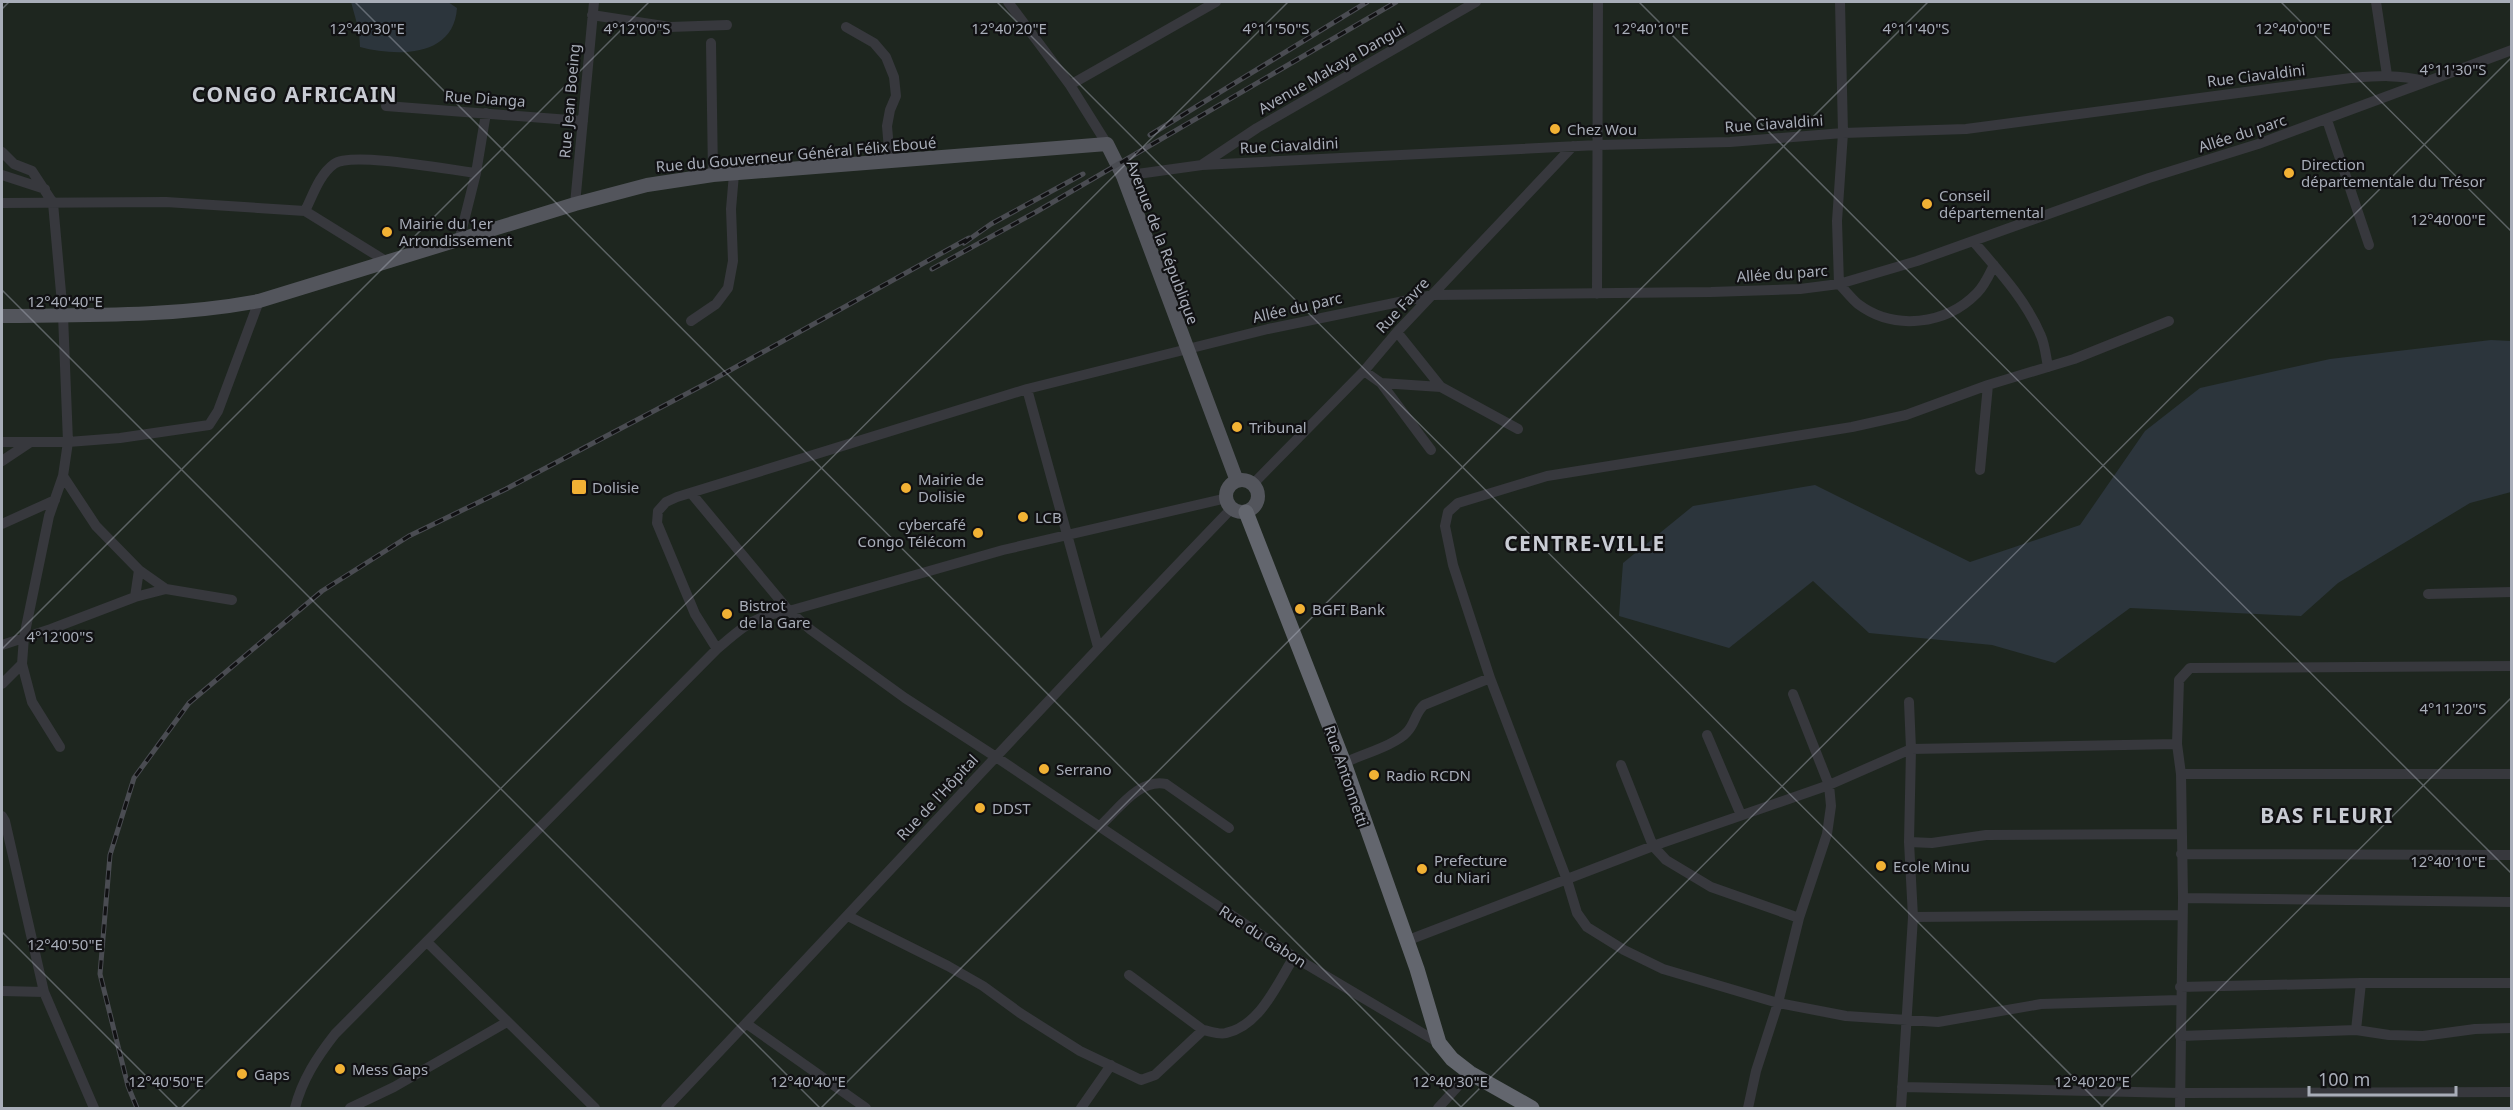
<svg xmlns="http://www.w3.org/2000/svg" width="2513" height="1110" font-family="'Noto Sans',sans-serif">
<style>
.green{fill:#1e261f}
.water{fill:#2c353c}
.lines{fill:none;stroke-linecap:round;stroke-linejoin:round}
.minor{stroke:#37383d;stroke-width:10}
.major{stroke:#53555c;stroke-width:14}
.highway{stroke:#63666e;stroke-width:15}
.rail-casing{stroke:#4a4c52;stroke-width:5}
.rail{stroke:#111113;stroke-width:3;stroke-dasharray:9;stroke-linecap:butt}
.ticks{fill:none;stroke:#a8adb8;stroke-width:1.5;stroke-opacity:0.45}
.poi-dot{fill:#f2b134;stroke:#111113;stroke-width:2}
.labels{text-anchor:middle;dominant-baseline:central;stroke-width:4.5;stroke-linejoin:round;paint-order:stroke}
.street-label{font-size:15px;fill:#a8adb8;stroke:#111113}
.poi-label{font-size:15px;fill:#a8adb8;stroke:#111113;text-anchor:start}
.district-label{font-size:21px;font-weight:bold;letter-spacing:1.5px;fill:#c9ccd4;stroke:#111113}
.ticks-label{font-size:15px;text-anchor:middle;fill:#a8adb8;stroke:#111113;stroke-width:4.5;stroke-linejoin:round;paint-order:stroke}
</style>
<rect width="100%" height="100%" fill="#161618"/>
<!-- green -->
<path class="green" d="M2,2H2511V1108H2Z"/>
<!-- water -->
<path class="water" d="M351,2H448L457,8C454,57 398,57 360,47L359,31Z
M2491,340L2511,341V492L2470,503L2338,583L2301,616L2130,608L2055,663L1992,645L1869,633L1813,581L1729,648L1619,616L1623,563L1693,506L1815,485L1970,562L2080,525L2145,431L2200,388L2330,359Z"/>
<g class="lines">
<!-- minor -->
<path class="minor" d="M1008,2L1070,85L1107,144
M1840,2L1843,133L1837,221L1839,284C1845,290 1851,298 1858,304C1894,331 1946,325 1977,293C1985,285 1989,275 1994,265
M2376,2L2387,75
M592,15L670,27L727,25
M846,27L874,43L886,57L894,77L896,96L890,110L887,126L890,161
M711,43L713,175
M1070,85L1216,2
M386,106L583,121
M2327,120L2369,245
M2,152L14,164L32,171L53,203L63,315L68,442L63,476L96,526L139,570L166,589L232,600
M1203,164L1257,128L1476,2
M2,175L45,189
M1123,176L1202,165L1598,145L1730,142L1843,133L1966,129L2351,78C2376,76 2399,74 2424,81
M2,203L166,202L305,211L389,263
M575,204L594,2
M305,211C313,195 319,175 334,164C351,151 450,170 476,173
M459,241L476,173L486,113
M1973,241C1998,270 2026,300 2041,336C2045,345 2046,357 2048,367
M1597,294L1598,2
M691,321L716,304L728,288L733,261L731,209L734,174
M1397,332L1441,387L1518,429
M1364,371L1381,383L1441,387
M1381,383L1431,450
M1027,389L1098,647
M2,442H68L120,438L209,425L218,411L259,301
M2,461L29,443
M1980,470L1988,385
M1253,484L1364,371L1397,332L1573,146
M691,493L789,611L811,630L905,698L996,757L1294,957L1439,1043
M2,524L55,500
M2428,594L2512,592
M135,597L139,570
M2,645L51,629L135,597L166,589
M717,649L695,614L657,523L658,511L666,502L677,497L1027,389L1268,329L1433,295L1711,292L1800,289L1839,284L1917,261L2149,178L2258,144L2512,50
M2,684L22,664
M1793,694L1829,785L1831,806L1827,834L1799,918L1778,1003L1846,1016L1938,1022L2041,1004L2180,1000
M1707,735L1741,815
M60,747L32,702L22,664L24,637L49,516L63,476
M1344,763C1360,755 1396,745 1407,732C1415,724 1415,713 1424,705L1490,678
M1621,765L1653,846L1666,860L1711,887L1799,918
M2181,774H2512
M2,816L5,821L44,992L94,1108
M1100,826C1118,810 1139,778 1166,784L1229,828
M1909,842L1932,843L1986,835L2180,834
M2181,854L2512,855
M2183,898L2512,902
M848,916L948,966L983,986L1020,1013L1080,1051L1141,1080L1155,1075L1203,1030C1210,1031 1219,1035 1226,1033C1260,1026 1277,984 1294,957
M1913,917L2182,915
M1406,941L1653,846L1829,785L1911,749L2177,744
M427,942L595,1108
M1129,975L1203,1030
M2180,987L2361,983H2512
M2,991L44,992
M747,1024L866,1108
M2356,1030L2389,1035L2423,1036L2475,1029L2512,1028
M2180,1036L2356,1030L2361,983
M1902,1087L2180,1093L2512,1092
M295,1108C302,1080 317,1057 335,1034L717,649C744,626 753,616 789,611L1003,550L1227,498
M350,1108L394,1087L507,1022
M666,1108C855,909 1041,706 1232,508
M1081,1108L1111,1065
M1438,1108L1470,1073
M1748,1108L1756,1071L1778,1003L1663,969L1624,950L1587,927L1577,913L1567,880L1490,678L1453,565L1445,526L1448,512L1458,503L1547,476L1852,427L1906,415L1988,385L2074,359L2169,321
M1901,1108L1913,917L1909,842L1911,749L1909,702
M2180,1108L2183,898L2181,774L2177,744L2179,680L2190,668L2512,666"/>
<!-- major -->
<path class="major" d="M2,316C87,315 174,317 259,301L575,204L647,185L713,175L1107,144L1123,176L1237,481
M1226 496a16 16 0 1 1 32 0a16 16 0 1 1-32 0Z"/>
<!-- highway -->
<path class="highway" d="M1246,512L1344,763L1417,969L1439,1043L1452,1059L1470,1073L1532,1108"/>
<!-- rail casing -->
<g class="rail-casing">
<path id="rail" d="M1150,135L1367,2
M964,243L991,224L1083,174
M932,269L1036,212L1396,2
M137,1108L128,1086L100,974L110,855L134,778L189,703L322,591L409,536L506,489L707,383L969,238"/>
</g>
<!-- rail -->
<use href="#rail" class="rail"/>
</g>
<!-- ticks -->
<path class="ticks" d="M355,2L1462,1108M997,2L2104,1108M1639,2L2512,874M2281,2L2512,232M2,9L9,2M2,290L820,1108M2,649L649,2M2,932L178,1108M181,1108L1288,2M821,1108L1928,2M1460,1108L2512,57M2100,1108L2512,697"/>
<!-- markers -->
<g class="poi-dot">
<circle cx="1555" cy="129" r="6"/>
<circle cx="2289" cy="173" r="6"/>
<circle cx="1927" cy="204" r="6"/>
<circle cx="387" cy="232" r="6"/>
<circle cx="1237" cy="427" r="6"/>
<rect x="571" y="479" width="16" height="16" rx="3"/>
<circle cx="906" cy="488" r="6"/>
<circle cx="1023" cy="517" r="6"/>
<circle cx="978" cy="533" r="6"/>
<circle cx="1300" cy="609" r="6"/>
<circle cx="727" cy="614" r="6"/>
<circle cx="1044" cy="769" r="6"/>
<circle cx="1374" cy="775" r="6"/>
<circle cx="980" cy="808" r="6"/>
<circle cx="1881" cy="866" r="6"/>
<circle cx="1422" cy="869" r="6"/>
<circle cx="340" cy="1069" r="6"/>
<circle cx="242" cy="1074" r="6"/>
</g>
<g class="labels">
<!-- street labels -->
<g class="street-label">
<text transform="translate(1331 68) rotate(-30)">Avenue Makaya Dangui</text>
<text transform="translate(2256 75) rotate(-7)">Rue Ciavaldini</text>
<text transform="translate(485 98) rotate(4)">Rue Dianga</text>
<text transform="translate(569 101) rotate(-85)">Rue Jean Boeing</text>
<text transform="translate(1774 123) rotate(-4)">Rue Ciavaldini</text>
<text transform="translate(2242 133) rotate(-18)">Allée du parc</text>
<text transform="translate(1289 145) rotate(-3)">Rue Ciavaldini</text>
<text transform="translate(796 154) rotate(-5)">Rue du Gouverneur Général Félix Eboué</text>
<text transform="translate(1163 242) rotate(69)">Avenue de la République</text>
<text transform="translate(1782 273) rotate(-4)">Allée du parc</text>
<text transform="translate(1402 305) rotate(-47)">Rue Favre</text>
<text transform="translate(1297 307) rotate(-13)">Allée du parc</text>
<text transform="translate(1347 776) rotate(71)">Rue Antonnetti</text>
<text transform="translate(937 797) rotate(-47)">Rue de l'Hôpital</text>
<text transform="translate(1263 936) rotate(33)">Rue du Gabon</text>
</g>
<!-- poi labels -->
<g class="poi-label">
<text x="1567" y="129">Chez Wou</text>
<text x="2301" y="164">Direction<tspan x="2301" dy="17">départementale du Trésor</tspan></text>
<text x="1939" y="195">Conseil<tspan x="1939" dy="17">départemental</tspan></text>
<text x="399" y="223">Mairie du 1er<tspan x="399" dy="17">Arrondissement</tspan></text>
<text x="1249" y="427">Tribunal</text>
<text x="918" y="479">Mairie de<tspan x="918" dy="17">Dolisie</tspan></text>
<text x="592" y="487">Dolisie</text>
<text x="1035" y="517">LCB</text>
<text x="966" y="524" text-anchor="end">cybercafé<tspan x="966" dy="17">Congo Télécom</tspan></text>
<text x="739" y="605">Bistrot<tspan x="739" dy="17">de la Gare</tspan></text>
<text x="1312" y="609">BGFI Bank</text>
<text x="1056" y="769">Serrano</text>
<text x="1386" y="775">Radio RCDN</text>
<text x="992" y="808">DDST</text>
<text x="1434" y="860">Prefecture<tspan x="1434" dy="17">du Niari</tspan></text>
<text x="1893" y="866">Ecole Minu</text>
<text x="352" y="1069">Mess Gaps</text>
<text x="254" y="1074">Gaps</text>
</g>
<!-- district labels -->
<g class="district-label">
<text x="295" y="94">CONGO AFRICAIN</text>
<text x="1585" y="543">CENTRE-VILLE</text>
<text x="2327" y="815">BAS FLEURI</text>
</g>
</g>
<g class="ticks-label">
<text x="367" y="34">12°40'30"E</text>
<text x="637" y="34">4°12'00"S</text>
<text x="1009" y="34">12°40'20"E</text>
<text x="1276" y="34">4°11'50"S</text>
<text x="1651" y="34">12°40'10"E</text>
<text x="1916" y="34">4°11'40"S</text>
<text x="2293" y="34">12°40'00"E</text>
<text x="2453" y="75">4°11'30"S</text>
<text x="2448" y="225">12°40'00"E</text>
<text x="65" y="307">12°40'40"E</text>
<text x="60" y="642">4°12'00"S</text>
<text x="2453" y="714">4°11'20"S</text>
<text x="2448" y="867">12°40'10"E</text>
<text x="65" y="950">12°40'50"E</text>
<text x="1450" y="1087">12°40'30"E</text>
<text x="166" y="1087">12°40'50"E</text>
<text x="808" y="1087">12°40'40"E</text>
<text x="2092" y="1087">12°40'20"E</text>
</g>
<!-- border -->
<rect width="2513" height="1110" fill="none" stroke="#a8adb8" stroke-width="6"/>
<!-- scale -->
<path d="M2309 1086v9h147v-9" fill="none" stroke="#a8adb8" stroke-width="3"/>
<text x="2318" y="1086" font-size="18" fill="#a8adb8" stroke="#111113" stroke-width="4.5" paint-order="stroke">100 m</text>
</svg>
